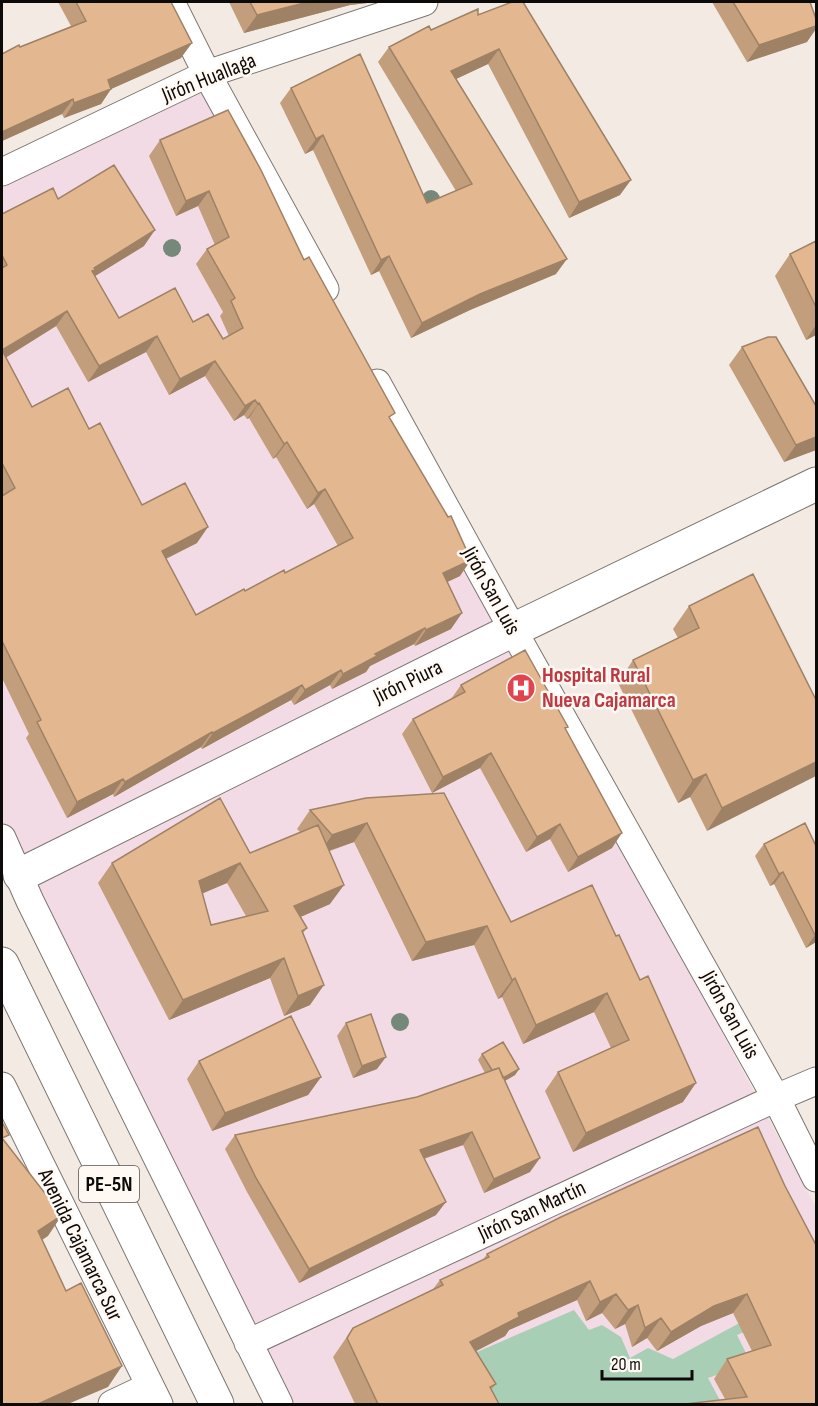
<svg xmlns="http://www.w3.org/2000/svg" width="818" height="1406" font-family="'Sofia Sans Condensed',sans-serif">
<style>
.commercial{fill:#f3dbe5}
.green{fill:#a8cfb5}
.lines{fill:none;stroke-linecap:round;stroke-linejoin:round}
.street-casing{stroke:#7d7670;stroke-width:29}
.secondary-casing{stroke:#7d7670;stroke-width:35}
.highway-casing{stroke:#7d7670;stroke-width:35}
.street{stroke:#fff;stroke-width:27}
.secondary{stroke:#fff;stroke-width:33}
.highway{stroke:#fff;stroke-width:33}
.tree{fill:#768879}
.wall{fill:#c39e7c;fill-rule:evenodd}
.shaded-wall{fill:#9f8165}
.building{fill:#e3b890;stroke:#9f8165;stroke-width:1.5;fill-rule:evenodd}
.labels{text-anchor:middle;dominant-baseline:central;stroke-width:5;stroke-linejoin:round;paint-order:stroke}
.shield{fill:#fff8f3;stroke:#56524f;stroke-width:1.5}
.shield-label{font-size:21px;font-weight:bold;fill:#0d0b09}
.street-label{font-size:22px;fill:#0d0b09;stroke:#fff8f3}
.health-label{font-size:22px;font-weight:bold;fill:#be3a42;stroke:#fff8f3;text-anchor:start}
</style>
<rect width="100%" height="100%" fill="#f3eae4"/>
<!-- commercial -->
<path class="commercial" d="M207,74L816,1207V1404H285L2,837V172Z"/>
<!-- green -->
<path class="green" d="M574,1310L589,1330L602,1325L621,1337L630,1358L648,1348L673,1359L756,1314L754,1328L737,1335L751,1363L708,1378L722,1404H489L463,1358Z"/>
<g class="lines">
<!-- street casing -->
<g class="street-casing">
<path id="street" d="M171,2L207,74L325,289
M2,172L207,74L424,2
M377,383L513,630L776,1098L816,1178
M2,838L30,901L279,1404
M2,1086L159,1404
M248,1343L776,1098L816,1081
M112,1404L150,1386"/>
</g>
<!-- secondary casing -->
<g class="secondary-casing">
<path id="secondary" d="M20,875L513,630L816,484"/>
</g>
<!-- highway casing -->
<g class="highway-casing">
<path id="highway" d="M2,964L217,1404"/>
</g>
<!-- street -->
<use href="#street" class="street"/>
<!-- secondary -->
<use href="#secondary" class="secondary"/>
<!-- highway -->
<use href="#highway" class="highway"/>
</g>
<!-- trees -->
<g class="tree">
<circle cx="431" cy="199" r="9"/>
<circle cx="172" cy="248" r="9"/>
<circle cx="400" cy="1022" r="9"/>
</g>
<!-- wall -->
<path class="wall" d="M58,2H171L181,58L111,89L101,104L64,118L62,114L2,141V54L71,26Z
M229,2H376L350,5L244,33Z
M712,2H810L807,42L747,62Z
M478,15L620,195L569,218L488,64L456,79L556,274L470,310L411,338L379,271L371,275L313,150L305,154L280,103L291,88L427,203L456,191L378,62L389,47L431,30Z
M160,140L304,260L390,419L460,576L447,582L451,629L415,646L414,644L370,666L366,672L332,689L330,685L294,705L291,700L202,749L201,747L114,797L113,794L67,818L26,738L29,734L2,678V214L58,199L144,246L95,276L119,318L193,322L223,339L229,336L220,316L223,312L196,264L207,249L215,245L198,206L176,216L149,156ZM56,326L88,382L146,352L169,395L205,376L234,421L244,415L247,419L249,418L273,459L276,457L307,509L314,504L338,546L285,573L245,591L196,615L166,559L197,543L142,505L89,429L32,407L6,357Z
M816,241V335L806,340L775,276L790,254Z
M742,347L816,450L784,462L729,365Z
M689,606L816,700L707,831L690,797L678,803L618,683L633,660L678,638L673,629Z
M461,685L566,730L612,848L568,872L550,839L526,852L480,768L432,793L402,734L413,719L451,699Z
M366,798L511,922L592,885L683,1102L573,1152L545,1091L558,1072L611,1048L594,1012L523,1044L502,997L498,999L474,945L412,961L354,842L330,851V904L300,917L307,928L303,933L310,1005L284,1016L270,978L169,1020L98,883L112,863L250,853L300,832L297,829L310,810ZM227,883L246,916L211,925L202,893Z
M764,844L816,846V942L806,948L774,884L770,886L755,856Z
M346,1023L377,1069L353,1078L337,1036Z
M482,1054L519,1069L515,1075L505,1081L530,1172L484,1193L463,1145L424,1159L436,1215L299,1283L247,1192L225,1149L235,1135L417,1097L485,1073L478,1060Z
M199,1061L321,1077L308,1095L212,1131L187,1079Z
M758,1127L816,1404L725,1399L714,1379L727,1359L752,1351L733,1313L701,1326L657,1351L647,1338L632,1347L625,1324L615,1329L602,1313L586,1321L577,1300L509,1330L505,1336L476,1351L496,1384L491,1390L499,1404H355L333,1357L353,1328L433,1289L440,1280L482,1261L487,1254Z"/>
<!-- shaded-wall -->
<path class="shaded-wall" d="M308,2H376L350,5L244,33L257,15Z
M816,26V29L807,42L747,62L759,45Z
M192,43L181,58L111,89L101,104L64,118L74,103L108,80Z
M499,49L488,64L441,86L451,71Z
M73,99L62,114L2,141V132Z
M323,135L313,150L305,154L316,139Z
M631,180L620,195L569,218L579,202Z
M209,191L198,206L176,216L186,201Z
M155,230L144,246L87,281L94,268Z
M389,256L379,271L371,275L381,260Z
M567,259L556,274L470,310L411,338L422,323L480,294Z
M67,311L56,326L2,360V351Z
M816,325V335L806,340Z
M157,336L146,352L88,382L99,366Z
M215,361L205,376L169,395L180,379Z
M255,400L244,415L234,421L245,406Z
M259,403L249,418L247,419L258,404Z
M816,437V450L784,462L796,445Z
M287,442L276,457L273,459L284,444Z
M325,489L314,504L307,509L318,493Z
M208,527L197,543L151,566L162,551Z
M471,560L460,576L432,589L443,573Z
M462,613L451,629L415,646L426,630Z
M425,628L414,644L370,666L366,672L332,689L343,674L375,654Z
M341,670L330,685L294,705L305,690Z
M302,685L291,700L202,749L213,733Z
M212,732L201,747L114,797L125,782Z
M491,753L480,768L432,793L443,777Z
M816,762V776L707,831L722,808Z
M706,774L690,797L678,803L693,780Z
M123,779L113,794L67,818L77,802Z
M367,823L354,842L319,854L332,835Z
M560,824L550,839L526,852L537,837Z
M622,833L612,848L568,872L578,857Z
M240,863L227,883L185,901L199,881Z
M783,872L774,884L770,886L779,874Z
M344,885L330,904L280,926L294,906Z
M487,926L474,945L412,961L426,942Z
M816,934V942L806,948L815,935Z
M284,958L270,978L169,1020L183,1000Z
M515,978L502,997L498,999L512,980Z
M324,985L310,1005L284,1016L298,996Z
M607,993L594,1012L523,1044L536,1025Z
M386,1057L377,1069L353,1078L362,1066Z
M519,1069L515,1075L494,1087L498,1081Z
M321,1077L308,1095L212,1131L225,1113Z
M696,1083L683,1102L573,1152L586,1133Z
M472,1132L463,1145L410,1163L420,1150Z
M540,1158L530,1172L484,1193L494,1179Z
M446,1202L436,1215L299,1283L309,1269Z
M62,1215L48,1236L24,1252L38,1231Z
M590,1281L577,1300L509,1330L505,1336L457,1361L470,1342L518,1313Z
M616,1294L602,1313L586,1321L600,1302Z
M747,1294L733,1313L701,1326L657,1351L671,1332L714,1306Z
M638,1305L625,1324L615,1329L628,1310Z
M661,1318L647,1338L632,1347L645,1328Z
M122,1366L108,1387L68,1404H38Z"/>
<!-- building -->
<path class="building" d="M76,2H171L192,43L108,80L111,89L74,103L73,99L2,132V54L19,45L20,47L86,21Z
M250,2H308L257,15Z
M512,2H523L631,180L579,202L499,49L451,71L567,259L480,294L422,323L389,256L381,260L323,135L316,139L291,88L360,54L427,203L472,184L389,47L429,26L431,30L478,9V15Z
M733,2H810L816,19V26L759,45Z
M228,110L261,170L304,260L309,257L395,413L389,417L448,517L451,516L471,560L443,573L462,613L426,630L425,628L375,654L377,656L343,674L341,670L305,690L302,685L213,733L212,732L125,782L123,779L77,802L37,722L41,720L2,641V496L15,488L2,463V268L7,265L2,255V214L53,188L58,199L114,165L155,230L94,268L95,270L92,271L119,318L175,288L193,322L208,314L223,339L243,328L231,301L235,298L207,249L229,237L209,191L186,201L160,140ZM67,311L99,366L157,336L180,379L215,361L245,406L255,400L258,404L259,403L284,444L287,442L318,493L325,489L353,538L285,573L284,570L245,591L244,589L196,615L162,551L208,527L185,483L142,505L100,423L89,429L68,388L32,407L2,350Z
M816,241V307L790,254Z
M768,337H776L816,406V437L796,445L742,347Z
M753,574L816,700V762L722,808L706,774L693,780L633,660L699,628L689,606Z
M525,650L568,727L565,728L622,833L578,857L560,824L537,837L491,753L443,777L413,719L465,692L461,685Z
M444,793L511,922L592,885L616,936L619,935L640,980L648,976L696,1083L586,1133L558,1072L629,1040L607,993L536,1025L515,978L512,980L487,926L426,942L367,823L332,835L310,810L366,798Z
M220,798L250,853L318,825L344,885L294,906L307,928L302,931L324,985L298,996L284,958L183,1000L112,863ZM240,863L268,911L211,925L199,881Z
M805,823L816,846V934L815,935L783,872L779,874L764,844Z
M371,1014L386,1057L362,1066L346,1023Z
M291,1016L321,1077L225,1113L199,1061Z
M503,1042L519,1069L503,1078L499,1068L492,1070L482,1054Z
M499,1068L540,1158L494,1179L472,1132L420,1150L446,1202L309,1269L256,1178L235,1135L417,1097Z
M2,1122L9,1135L2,1138L62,1215L38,1231L66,1291L81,1283L122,1366L38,1404H2Z
M758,1127L785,1186L816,1245V1404H685L747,1397L727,1359L771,1345L747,1294L714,1306L671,1332L661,1318L645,1328L638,1305L628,1310L616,1294L600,1302L590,1281L518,1313L519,1317L470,1342L496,1384L490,1387L499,1404H378L347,1338L353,1328L443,1285L440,1280L489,1257L487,1254L561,1217Z"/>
<!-- icons -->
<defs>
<g id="hospital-disc" transform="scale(1.5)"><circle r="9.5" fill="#e0444e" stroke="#fff8f3"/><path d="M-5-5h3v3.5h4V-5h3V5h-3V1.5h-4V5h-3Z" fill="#fff"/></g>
</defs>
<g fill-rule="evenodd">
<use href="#hospital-disc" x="521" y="688"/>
</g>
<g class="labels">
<!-- shield labels -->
<rect class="shield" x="79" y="1166" width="60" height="36" rx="4.5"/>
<g class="shield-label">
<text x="109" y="1184">PE-5N</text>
</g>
<!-- street labels -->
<g class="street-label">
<text transform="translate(209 78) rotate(-22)">Jirón Huallaga</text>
<text transform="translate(491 591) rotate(61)">Jirón San Luis</text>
<text transform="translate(408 682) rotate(-26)">Jirón Piura</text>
<text transform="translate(730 1015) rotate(61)">Jirón San Luis</text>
<text transform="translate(532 1211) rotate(-25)">Jirón San Martín</text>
<text transform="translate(80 1245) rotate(64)">Avenida Cajamarca Sur</text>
</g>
<!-- health labels -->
<g class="health-label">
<text x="542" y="675">Hospital Rural<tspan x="542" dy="25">Nueva Cajamarca</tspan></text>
</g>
</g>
<!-- border -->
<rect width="818" height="1406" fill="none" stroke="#0d0b09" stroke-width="6"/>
<!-- scale -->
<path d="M602 1370v9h90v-9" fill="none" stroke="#0d0b09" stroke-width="3"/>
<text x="611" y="1370" font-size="18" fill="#0d0b09" stroke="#fff8f3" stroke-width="4.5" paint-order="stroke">20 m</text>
</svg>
